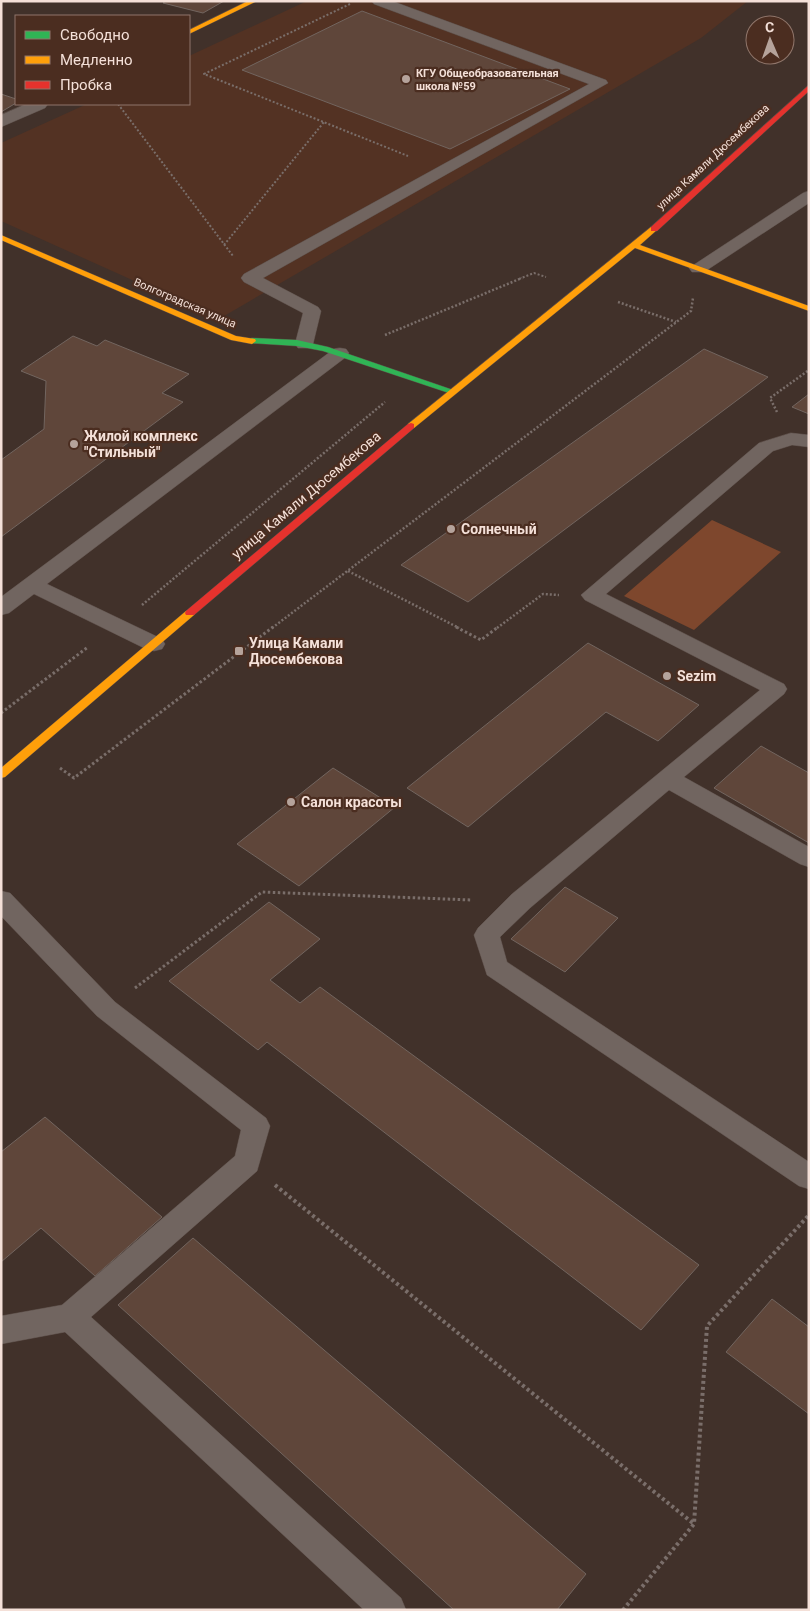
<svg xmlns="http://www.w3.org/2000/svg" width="810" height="1611" font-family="Roboto,sans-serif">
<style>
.built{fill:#533223}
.green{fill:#7e472d}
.building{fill:#5f463a;stroke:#72655f}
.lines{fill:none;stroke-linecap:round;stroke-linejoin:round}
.lane-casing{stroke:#5b4d47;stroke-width:1}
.street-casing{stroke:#5b4d47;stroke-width:1}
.fast-casing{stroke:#5b4d47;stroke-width:1}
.slow-casing{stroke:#5b4d47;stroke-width:1}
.jam-casing{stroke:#5b4d47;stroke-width:1}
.path-far3{stroke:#7a6e6a;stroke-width:2;stroke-dasharray:2 2;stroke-linecap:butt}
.path-far2{stroke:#7a6e6a;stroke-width:2.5;stroke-dasharray:2 2;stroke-linecap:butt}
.path-far1{stroke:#7a6e6a;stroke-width:3;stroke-dasharray:2.5 2.5;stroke-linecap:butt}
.path{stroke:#7a6e6a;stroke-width:4;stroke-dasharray:3 3;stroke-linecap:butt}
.lane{fill:#716560;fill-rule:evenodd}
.street{fill:#716560;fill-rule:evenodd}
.fast{fill:#30b455;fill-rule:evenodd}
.slow{fill:#ff9f0a;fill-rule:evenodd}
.jam{fill:#e5322d;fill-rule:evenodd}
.poi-dot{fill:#b5a39b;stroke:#4b2d20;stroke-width:2}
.labels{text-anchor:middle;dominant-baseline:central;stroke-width:4.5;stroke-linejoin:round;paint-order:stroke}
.far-poi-label{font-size:11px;font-weight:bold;fill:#f4e0d8;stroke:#4b2d20;text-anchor:start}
.far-street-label{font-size:11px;fill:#f4e0d8;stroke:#4b2d20}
.poi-label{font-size:14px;font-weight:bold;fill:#f4e0d8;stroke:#4b2d20;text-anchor:start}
.street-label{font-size:14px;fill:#f4e0d8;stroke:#4b2d20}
</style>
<rect width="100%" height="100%" fill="#41312a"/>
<!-- built -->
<path class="built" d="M307,1H748L701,38L219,319L1,221V143L87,104H189V56Z"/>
<!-- green -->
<path class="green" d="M712,520L781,552L694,630L624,596Z"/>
<!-- building -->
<path class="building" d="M166,1H224L203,13L163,3Z
M362,11L570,89L450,149L242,70Z
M1,94L16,99V103L1,112Z
M73,336L97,346L105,340L189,374L162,393L183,402L1,537V460L44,429L46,381L21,371Z
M704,349L768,377L468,602L401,565Z
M809,394V414L792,407Z
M588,643L699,705L658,741L606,712L468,827L407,788Z
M761,746L809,773V843L714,788Z
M333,768L395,807L299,886L237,844Z
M565,887L618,918L565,972L511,939Z
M269,902L320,939L270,980L300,1003L320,987L699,1265L641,1330L267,1042L258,1050L169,981Z
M45,1117L162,1217L95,1276L41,1228L1,1262V1152Z
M193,1238L586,1574L557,1610H454L118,1305Z
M772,1299L809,1327V1414L726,1352Z"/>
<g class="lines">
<!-- lane casing -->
<g class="lane-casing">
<path id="lane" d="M372,1H392L606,80L608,83L263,278L318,307L321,311L313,344L310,348H298L295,344L303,313L244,282L241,278L244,274L589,84L374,4Z
M809,191V203L704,272H692L689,268L803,193Z
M340,348L346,349L349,353L346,357L47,584L162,639L165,644L162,649L154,651L146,649L34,594L9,613L1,615V597L334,349Z
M791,433L809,435V447L792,445L773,451L606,594L784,684L787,689L784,694L684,777L809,847V867L800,864L669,790L530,908L500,937L507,962L809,1162V1189L799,1186L487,975L474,935L478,928L512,894L760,690L585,600L581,595L759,443Z
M1,891L10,893L115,1002L266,1118L270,1126L257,1171L91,1317L401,1598L406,1610H364L65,1332L1,1344V1316L62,1305L235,1156L241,1130L97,1016L1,916Z"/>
</g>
<!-- street casing -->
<g class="street-casing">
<path id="street" d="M26,104H48L45,108L1,127V115Z"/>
</g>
<!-- fast casing -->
<g class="fast-casing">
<path id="fast" d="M252,338L297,340L328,347L456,391L455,393H449L323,351L297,346L249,343L248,341Z"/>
</g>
<!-- slow casing -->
<g class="slow-casing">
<path id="slow" d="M248,1H257L189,34V30Z
M651,227L658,229L640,245L809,306V311L635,248L414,428H408V424Z
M1,235L236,336L255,339L256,341L252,344L231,340L1,240Z
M190,610L194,611L195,613L194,615L5,777L1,778V768L186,611Z"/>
</g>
<!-- jam casing -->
<g class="jam-casing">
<path id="jam" d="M809,85V91L657,231H651V227Z
M411,423L414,424V428L194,615H186L185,613L186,611L408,424Z"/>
</g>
<!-- path-far3 -->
<path class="path-far3" d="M350,4L204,74L408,156
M118,104L233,256
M224,245L324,122
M519,279L534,273L546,277"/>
<!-- path-far2 -->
<path class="path-far2" d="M618,302L676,322
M385,335L522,278
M777,412L770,398L809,370
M348,571L459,628
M142,605L385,402
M272,628L691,311L693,298
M497,628L543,594L559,595"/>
<!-- path-far1 -->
<path class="path-far1" d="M456,627L481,640L498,627
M1,713L88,647
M60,768L74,778L273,627
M135,988L262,892L472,900"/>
<!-- path -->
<path class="path" d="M275,1185L694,1524
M623,1610L694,1524L707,1326L809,1215"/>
<!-- lane -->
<use href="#lane" class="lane"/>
<!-- street -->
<use href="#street" class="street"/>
<!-- fast -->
<use href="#fast" class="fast"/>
<!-- slow -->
<use href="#slow" class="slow"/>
<!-- jam -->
<use href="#jam" class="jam"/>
</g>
<!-- markers -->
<g class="poi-dot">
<circle cx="406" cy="79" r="5"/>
<circle cx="74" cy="444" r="5"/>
<circle cx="451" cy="529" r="5"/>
<rect x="234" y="646" width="10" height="10" rx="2.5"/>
<circle cx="667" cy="676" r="5"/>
<circle cx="291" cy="802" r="5"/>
</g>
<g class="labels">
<!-- far-poi labels -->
<g class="far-poi-label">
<text x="416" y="73">КГУ Общеобразовательная<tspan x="416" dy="13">школа №59</tspan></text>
</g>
<!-- far-street labels -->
<g class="far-street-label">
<text transform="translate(713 157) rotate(-43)">улица Камали Дюсембекова</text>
<text transform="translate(185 303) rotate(23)">Волгоградская улица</text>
</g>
<!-- poi labels -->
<g class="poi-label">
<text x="84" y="436">Жилой комплекс<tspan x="84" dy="16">"Стильный"</tspan></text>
<text x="461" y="529">Солнечный</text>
<text x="249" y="643">Улица Камали<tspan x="249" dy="16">Дюсембекова</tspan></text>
<text x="677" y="676">Sezim</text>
<text x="301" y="802">Салон красоты</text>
</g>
<!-- street labels -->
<g class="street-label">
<text transform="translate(306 495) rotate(-40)">улица Камали Дюсембекова</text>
</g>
</g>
<!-- border -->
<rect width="810" height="1611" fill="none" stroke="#f4e0d8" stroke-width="5"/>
<!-- legend -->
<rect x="15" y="15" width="175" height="90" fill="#4b2d20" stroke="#8f756a"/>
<rect x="25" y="31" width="25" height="8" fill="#30b455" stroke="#8f756a"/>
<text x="60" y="40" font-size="15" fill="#f4e0d8">Свободно</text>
<rect x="25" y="56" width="25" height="8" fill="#ff9f0a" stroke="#8f756a"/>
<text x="60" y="65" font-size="15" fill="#f4e0d8">Медленно</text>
<rect x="25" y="81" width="25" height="8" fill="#e5322d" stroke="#8f756a"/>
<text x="60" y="90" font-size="15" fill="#f4e0d8">Пробка</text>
<!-- north arrow -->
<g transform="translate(770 40) rotate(358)"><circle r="24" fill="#4b2d20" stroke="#8f756a"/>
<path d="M0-4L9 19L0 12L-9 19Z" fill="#b5a39b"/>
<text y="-8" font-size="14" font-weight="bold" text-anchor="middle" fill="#f4e0d8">С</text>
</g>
</svg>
